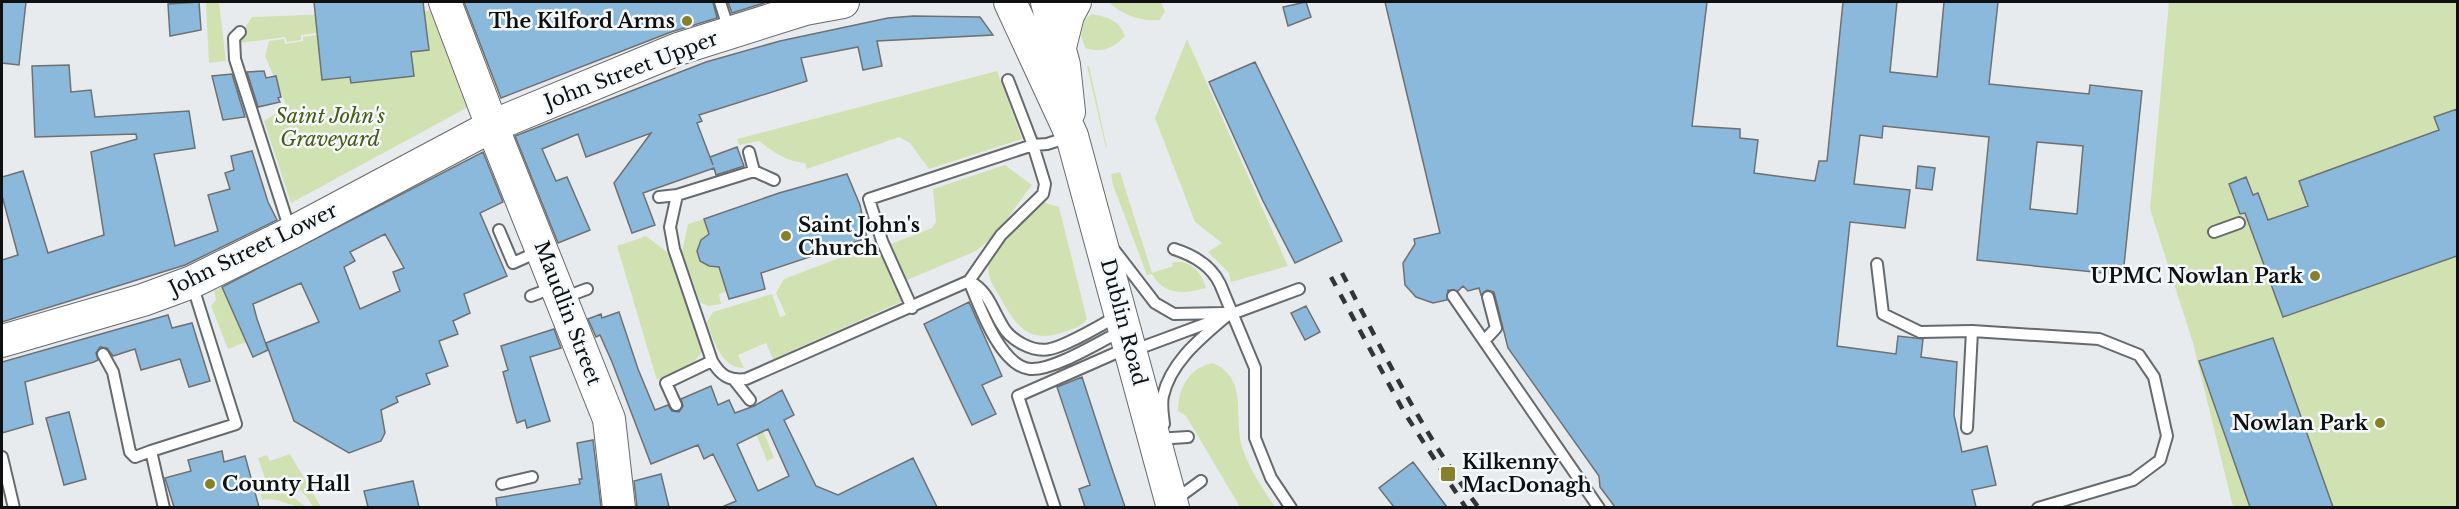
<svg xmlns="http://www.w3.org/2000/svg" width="2459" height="509" font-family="'Libre Baskerville',serif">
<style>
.green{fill:#d0e2b2}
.building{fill:#8bb9db;stroke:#6e7173;stroke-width:1.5;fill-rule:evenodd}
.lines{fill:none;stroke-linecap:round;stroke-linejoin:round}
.lane-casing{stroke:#676a6c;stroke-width:14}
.secondary-casing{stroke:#676a6c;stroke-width:34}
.lane{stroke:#fff;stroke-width:10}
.secondary{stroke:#fff;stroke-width:32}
.rail{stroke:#333436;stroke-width:4.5;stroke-dasharray:10 10;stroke-linecap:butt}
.poi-dot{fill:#868129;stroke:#f5f9fb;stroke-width:2}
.labels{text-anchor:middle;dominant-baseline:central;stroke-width:5;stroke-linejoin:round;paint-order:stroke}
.poi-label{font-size:20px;font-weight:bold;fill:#0f1011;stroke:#f5f9fb;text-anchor:end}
.street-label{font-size:20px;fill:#0f1011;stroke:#f5f9fb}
.park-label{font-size:20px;font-style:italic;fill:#465b12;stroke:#f5f9fb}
</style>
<rect width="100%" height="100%" fill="#e8ebee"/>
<!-- green -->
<path class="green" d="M206,2H219L226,61L209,63Z
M1108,2H1161L1165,11L1160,20C1141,22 1123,15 1108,2Z
M2169,2H2457V507H2233L2193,343L2150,209Z
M437,10L470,106L291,203L264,121L287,107L265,56L269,41L284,39L285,44L303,41V37L317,35L322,80L350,77L351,83L413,77L411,52L429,50L424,11Z
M329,14L330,31L301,35V40L287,42L285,37L240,43V36L252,17Z
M1092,14C1108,17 1119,20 1125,36C1112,49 1103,53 1085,48L1081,35L1084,20Z
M1187,39L1288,266L1231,282L1229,273L1208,252L1222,243L1195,222L1155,118Z
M1087,66H1089L1107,148H1106Z
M997,71L1022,139L929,169L910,143L899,137L807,169L805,163C787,162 773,152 759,141L739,145L737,139Z
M1005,165L1032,185L995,235L976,251L907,280L891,244L932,228L936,222L933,189Z
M1120,172L1152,273L1173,266L1172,263C1189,257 1203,274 1206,288C1185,294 1164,296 1152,274L1147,275L1113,185L1111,174Z
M1043,202L1059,207L1087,319C1081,327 1073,329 1064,332C1029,345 1015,325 1000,297C992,285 985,273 990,259C998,234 1025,218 1043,202Z
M704,219L709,234C698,242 697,249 701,261L709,266L719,267L727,291L719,294L721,304L708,306L700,302L682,252L688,224Z
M646,236L668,253L675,265L704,349L692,365L657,380L617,246Z
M874,245L880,249L903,301L773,359L766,343L738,355L744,368C721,368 713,339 707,322L713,312L772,294L780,317L786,315L776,293L784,279Z
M221,287L247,342L228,349L211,306L216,300L214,291Z
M1213,363C1250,380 1232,416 1243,450C1250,470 1263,489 1275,507H1240L1186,416L1178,411C1178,389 1189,367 1213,363Z
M758,418L774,458L767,461L751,421Z
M290,454L321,507H313C303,487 289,482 266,481L258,458L267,455L270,461Z
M266,490L289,494L306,507C290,508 279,496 262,500L260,492Z"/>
<!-- building -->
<path class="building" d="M2,2H26L19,65L2,63Z
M199,2L201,30L170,36L168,4Z
M314,2H423L429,50L411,52L414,76L351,83L350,77L322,80Z
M464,2H713L717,18L671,32L501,98Z
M728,2H763L764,3L732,13Z
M1306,2L1311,17L1288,26L1283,7Z
M1385,2H1707L1692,126L1740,129V138L1758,140L1754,173L1815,181L1819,161H1827L1843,2H1897L1890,72L1937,77L1944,2H1998L1989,84L2089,94L2090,85L2142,91L2123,275L1977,260L1989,137L1883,126L1882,138L1860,135L1854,184L1910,190L1905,228L1850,222L1837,346L1896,354L1898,336L1915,338L1923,339L1921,357L1957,362L1954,415L1962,452L1987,446L1996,485L1972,490L1976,507H1615L1600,487L1599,476L1508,348L1494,292L1487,290L1481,295L1479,288L1468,291L1463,286L1458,291L1448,290L1447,300L1433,303L1416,297L1405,285L1403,263L1415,244L1414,239L1440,233ZM2037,142L2083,146L2077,214L2030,209Z
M913,16L980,17L993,35L877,41L882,66L863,70L858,47L801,58L807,81L699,115L702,121L697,123L713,165L710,157L737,147L744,166L716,175L714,168L643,193L655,225L632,233L614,183L651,133L586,157L578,134L542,149L556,181L567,177L590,230L558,243L515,136L706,62L780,41L888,18Z
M1255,62L1342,241L1295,263L1263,201L1209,82Z
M69,65L71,92L91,90L95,117L189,111L195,148L154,154L175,246L218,231L208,195L230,189L225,173L234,170L231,156L252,151L268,202L277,220L185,265L2,322V260L18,255L2,196V177L23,171L48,253L104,235L91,152L137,139L136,134L35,137L32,66Z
M264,71L266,78L276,76L281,97L278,98L280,102L258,107L247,72Z
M232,74L245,117L223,120L212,76Z
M2457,109V256L2283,317L2245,213L2240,214L2229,184L2246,177L2253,195L2258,193L2268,220L2308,206L2299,181L2439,130L2434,117Z
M483,152L503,202L480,213L507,276L464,294L470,313L453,321L458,334L439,341L448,366L426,374L430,384L396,397L398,402L381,410L385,433L381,441L349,453L294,421L266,343L319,322L301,283L253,304L257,319L268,350L253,357L222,287ZM385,234L404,268L393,272L400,291L360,309L344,267L355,261L350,252Z
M1918,166L1935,168L1932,190L1916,188Z
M847,174L860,205L867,238L761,273L765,289L729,299L719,267L709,266L700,261L697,251L701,240L709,234L704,219L779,193Z
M969,302L1002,376L982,385L996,414L972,425L924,324Z
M1306,306L1320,332L1305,340L1291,313Z
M619,312L638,369L655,410L668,405L672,411L679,412L683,406L681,399L711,386L718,405L729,400L735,413L754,406L782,390L794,415L784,420L816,486L838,495L913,458L937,507H722L736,501L713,454L704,459L698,445L651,464L612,362L600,335L596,337L588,319L601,314L602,318ZM768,429L789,476L758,491L737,444Z
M168,315L172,328L192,323L210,381L189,387L180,359L141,370L135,349L113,356L107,348L100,347L96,353L98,360L94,362L25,382L33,424L2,433V362Z
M554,329L561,348L530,357L550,421L527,428L525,420L517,423L514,413L503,372L508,370L501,346Z
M2273,338L2333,507H2250L2199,361Z
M1082,377L1109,460L1125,507H1085L1079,489L1090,485L1057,387Z
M69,412L86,479L64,485L46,418Z
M593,440L601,507H497L496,498L580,484L579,479H582L577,443Z
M222,451L224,462L245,456L259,507H174L165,478L191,471L188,460Z
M1413,462L1447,507H1394L1379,488Z
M661,474L669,507H637L634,481Z
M413,481L419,507H368L364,491Z"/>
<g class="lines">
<!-- lane casing -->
<g class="lane-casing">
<path id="lane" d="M720,2L729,30
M240,32L234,38L235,59L290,230
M749,152L754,171
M774,180L754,171L677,195L670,227L674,249L712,361C721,376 729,381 746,379L969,281L1001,235L1043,194L1045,184L1033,145L1008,80
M659,197L677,195
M499,230L513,263L540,251
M2214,232L2239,223
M1174,249C1193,255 1211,265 1220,284L1255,368V438L1271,478L1291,508
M1115,251L1155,303L1174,314L1224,313
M1877,264L1883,314L1920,332L1972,331L2099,339L2139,355L2154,377L2167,436L2160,460L2133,480L2038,508
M969,281C979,305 1000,366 1030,369C1053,371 1101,341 1123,330
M969,281C989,292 991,307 1002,325C1010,340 1033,353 1050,349C1069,345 1100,325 1118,316
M531,296L555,287
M1453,296L1599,508
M563,298L587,289
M912,308L882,241L869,199L1033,145L1047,144L1069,137
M1484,341L1496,328L1488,297
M1132,351L1299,289
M103,354L113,372L130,452L135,457L151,451
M735,381L750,400
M676,405L666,383L712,361
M1164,424C1163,416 1161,405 1163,396C1171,360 1204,336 1230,313
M1967,428L1972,331
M1156,439L1188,437
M2,457L14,508
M502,484L532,477
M1175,500L1201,481
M164,508L151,451L236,424L192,284
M1055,508L1018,396L1127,348"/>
</g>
<!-- secondary casing -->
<g class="secondary-casing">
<path id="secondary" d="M445,2L492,126L609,419L619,508
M1010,2L1072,136L1173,508
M1047,2L1064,65L1069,112
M1060,47L1068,15L1075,2
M2,341L143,300L192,282L291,233L492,126L678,49L805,9L843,2"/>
</g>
<!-- lane -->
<use href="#lane" class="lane"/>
<!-- secondary -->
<use href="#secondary" class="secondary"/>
<!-- rail -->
<path class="rail" d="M1342,273C1384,353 1423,435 1479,508
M1331,277L1404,412L1466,508"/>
</g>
<!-- markers -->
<g class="poi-dot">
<circle cx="687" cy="21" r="6"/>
<circle cx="786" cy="236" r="6"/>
<circle cx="2315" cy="276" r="6"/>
<circle cx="2380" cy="423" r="6"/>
<rect x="1440" y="466" width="16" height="16" rx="3"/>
<circle cx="210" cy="484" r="6"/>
</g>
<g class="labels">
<!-- poi labels -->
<g class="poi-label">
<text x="675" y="21">The Kilford Arms</text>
<text x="798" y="225" text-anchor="start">Saint John's<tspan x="798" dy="23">Church</tspan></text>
<text x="2303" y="276">UPMC Nowlan Park</text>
<text x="2368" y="423">Nowlan Park</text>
<text x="1462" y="462" text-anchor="start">Kilkenny<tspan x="1462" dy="23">MacDonagh</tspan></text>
<text x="222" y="484" text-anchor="start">County Hall</text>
</g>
<!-- street labels -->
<g class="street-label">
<text transform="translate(631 70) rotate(-21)">John Street Upper</text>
<text transform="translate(253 249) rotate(-26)">John Street Lower</text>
<text transform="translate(568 313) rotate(69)">Maudlin Street</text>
<text transform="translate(1124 322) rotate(75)">Dublin Road</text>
</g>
<!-- park labels -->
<g class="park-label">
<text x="330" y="116">Saint John's<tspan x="330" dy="23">Graveyard</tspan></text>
</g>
</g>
<!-- border -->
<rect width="2459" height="509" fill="none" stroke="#0f1011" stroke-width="6"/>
</svg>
